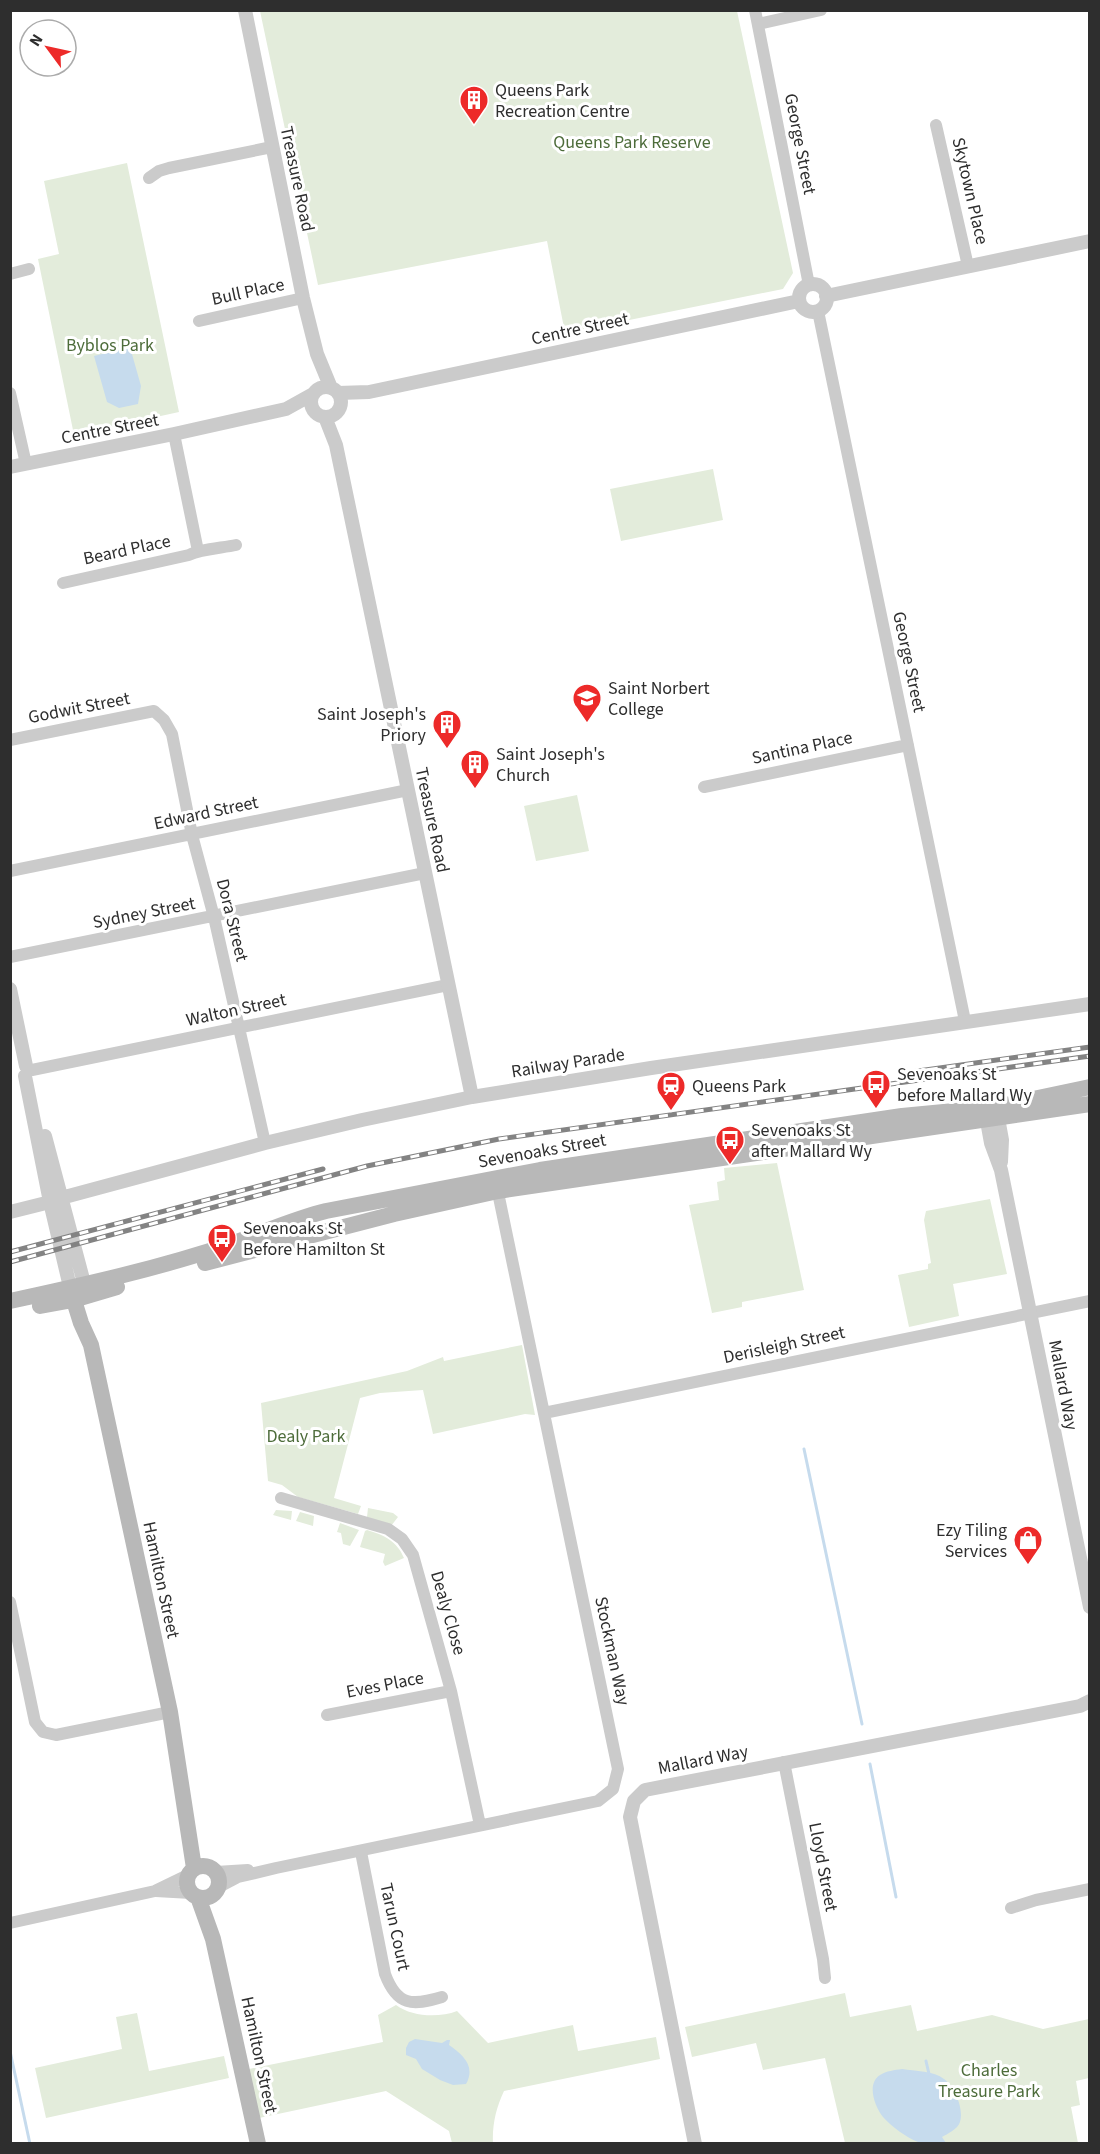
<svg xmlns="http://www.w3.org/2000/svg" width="1100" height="2154" font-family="'Source Sans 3',sans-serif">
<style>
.green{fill:#e3ecdb}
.water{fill:#c6dbed}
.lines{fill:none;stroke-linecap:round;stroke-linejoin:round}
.stream{stroke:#c6dbed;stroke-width:3}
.minor{stroke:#cbcbcb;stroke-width:12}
.tertiary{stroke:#cbcbcb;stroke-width:14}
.secondary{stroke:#b8b8b8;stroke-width:16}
.rail-casing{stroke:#838383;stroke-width:5}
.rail{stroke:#fff;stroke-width:3;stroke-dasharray:9;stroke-linecap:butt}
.labels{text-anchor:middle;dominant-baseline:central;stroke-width:6;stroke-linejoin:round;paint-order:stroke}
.poi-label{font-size:18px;fill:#2e2e2e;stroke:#fff;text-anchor:start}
.park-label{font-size:18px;fill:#4d6c3a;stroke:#fff}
.street-label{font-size:18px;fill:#2e2e2e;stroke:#fff}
</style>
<rect width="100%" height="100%" fill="#fff"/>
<!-- green -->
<path class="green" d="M260,11H737L793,273L783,289L565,333L547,241L318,285Z
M127,163L179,412L74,435L38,259L59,254L44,181Z
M713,469L723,520L621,541L610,489Z
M577,795L589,851L536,861L524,806Z
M777,1163L804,1290L742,1302V1307L712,1313L689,1205L719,1200L717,1182L725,1180L724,1168Z
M990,1199L1007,1274L953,1284L959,1316L909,1327L898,1275L928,1269V1264L931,1263L924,1220L926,1211Z
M522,1345L535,1415L525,1414L433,1434L423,1390L380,1393L360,1398L334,1498L361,1506L358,1514L298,1497L282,1485L268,1481L261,1403L407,1371L443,1357L444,1361Z
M368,1508L393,1513L398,1517L391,1526L367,1517Z
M276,1510L292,1511L291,1520L273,1515Z
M300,1512L314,1516L313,1526L296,1521Z
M340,1523L359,1530L350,1546L343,1544L341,1533L337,1532Z
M367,1530C384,1535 397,1541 404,1558L385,1566L383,1562L385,1554L360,1547L365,1531Z
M845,1993L850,2017L911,2005L917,2031L992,2015L1043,2029L1089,2019V2078L1076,2081L1080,2105L1071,2107L1078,2143H845L825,2058L763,2070L756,2043L692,2057L685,2027Z
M396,2005C412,2017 439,2018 457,2011L488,2043L573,2025L578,2051L656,2037L660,2059L504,2091C496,2108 492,2125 493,2144L452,2143L449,2131L386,2091L259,2118L249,2069L383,2042L378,2015Z
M137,2013L149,2071L224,2056L229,2078L46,2118L35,2068L122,2049L116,2017Z"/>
<!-- water -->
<path class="water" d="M130,347L141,386L138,404L119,408L107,402L94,356Z
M415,2039L442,2043L447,2040H450L449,2045C463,2055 476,2066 466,2084L453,2085L440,2080L422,2069L416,2059L406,2055V2048L409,2042Z
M902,2069C915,2071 934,2071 944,2079C955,2087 964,2109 960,2122C958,2129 947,2134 942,2137L946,2143C937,2144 925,2145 918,2142C906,2137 892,2127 883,2117C875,2107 866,2084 880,2075C886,2071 895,2070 902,2069Z"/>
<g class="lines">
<!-- stream -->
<path class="stream" d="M804,1449L862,1724
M870,1764L896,1897
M10,2051L30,2144
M926,2061L929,2074
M958,2097L967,2095"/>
<!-- minor -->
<path class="minor" d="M755,10L809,285
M758,24L821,10
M936,125L968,266
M149,178L159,171L169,168L272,147
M10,274L29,269
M818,311L965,1021
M199,321L303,298
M10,393L26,464
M174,434L198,551
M63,583L189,555C201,549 222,548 236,545
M10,740L154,711L164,720L172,734L192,835L214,917L265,1143
M704,787L908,745
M10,871L408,790
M10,957L425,873
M32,1070L448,985
M544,1413L1090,1301
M281,1498L388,1529L402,1539L413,1555L451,1691L480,1825
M10,1602L35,1722L43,1732L56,1735L170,1712
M327,1715L451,1691
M784,1762L823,1959L825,1978
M361,1852L385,1974C397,2006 412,2006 442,1997
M216,1872L248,1870
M219,1887L238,1877L276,1868L598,1801L613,1789L618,1769L496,1183
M156,1891L191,1893
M1011,1908L1036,1900L1090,1889
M10,1923L155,1891L188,1875"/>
<!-- tertiary -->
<path class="tertiary" d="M245,10L303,298L317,354L331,388
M799 298a14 14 0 1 1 28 0a14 14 0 1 1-28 0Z
M826,296L1090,241
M311 402a15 15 0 1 1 30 0a15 15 0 1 1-30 0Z
M338,393L369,392L799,301
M325,417L336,445L472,1097
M10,467L174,434L286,409L313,394
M10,989L26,1066
M25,1076L50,1202L70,1287
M996,1107L1002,1140L1001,1162
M985,1110L991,1143L1001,1170L1090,1607
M45,1136L84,1283
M61,1198L265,1143L362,1120L472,1097L651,1068L1090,1004
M10,1212L50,1202
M695,2144L630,1817L634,1801L645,1790L1080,1706L1090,1701"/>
<!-- secondary -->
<path class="secondary" d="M205,1263L394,1214L498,1191L1090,1104
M71,1291L81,1323L91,1345L170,1712L194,1868
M10,1301C84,1285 160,1268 231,1244C263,1233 293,1219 326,1211L540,1170L902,1116L996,1107L1090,1087
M40,1306L73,1300L117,1287
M187 1882a16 16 0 1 1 32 0a16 16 0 1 1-32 0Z
M198,1897L213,1939L258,2144"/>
<!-- rail casing -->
<g class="rail-casing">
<path id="rail" d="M911,1072L1090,1047
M10,1252L323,1169
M10,1262L367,1166L499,1139L1090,1056"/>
</g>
<!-- rail -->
<use href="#rail" class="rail"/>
</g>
<!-- icons -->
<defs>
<g id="building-pin" transform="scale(1.5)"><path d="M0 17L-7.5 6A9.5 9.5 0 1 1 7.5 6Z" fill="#ed2a29" stroke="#fff"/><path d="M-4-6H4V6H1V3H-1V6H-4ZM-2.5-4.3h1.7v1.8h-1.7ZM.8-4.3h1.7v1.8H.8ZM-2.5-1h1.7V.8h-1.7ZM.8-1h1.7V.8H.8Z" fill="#fff"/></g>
<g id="university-pin" transform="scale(1.5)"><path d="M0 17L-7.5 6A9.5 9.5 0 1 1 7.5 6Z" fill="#ed2a29" stroke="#fff"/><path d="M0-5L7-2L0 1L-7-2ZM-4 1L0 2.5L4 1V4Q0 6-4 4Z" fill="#fff"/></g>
<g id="bus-pin" transform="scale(1.5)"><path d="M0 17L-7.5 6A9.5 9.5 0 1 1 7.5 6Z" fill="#ed2a29" stroke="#fff"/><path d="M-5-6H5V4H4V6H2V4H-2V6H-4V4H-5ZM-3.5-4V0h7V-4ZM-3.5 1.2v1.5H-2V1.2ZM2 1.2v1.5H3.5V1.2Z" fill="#fff"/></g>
<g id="station-pin" transform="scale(1.5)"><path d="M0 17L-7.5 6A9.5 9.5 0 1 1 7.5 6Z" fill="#ed2a29" stroke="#fff"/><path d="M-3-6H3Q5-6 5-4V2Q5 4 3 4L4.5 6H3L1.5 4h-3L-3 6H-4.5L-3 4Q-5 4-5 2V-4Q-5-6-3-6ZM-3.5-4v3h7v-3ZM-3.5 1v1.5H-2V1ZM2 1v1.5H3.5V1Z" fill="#fff"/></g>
<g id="shop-pin" transform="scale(1.5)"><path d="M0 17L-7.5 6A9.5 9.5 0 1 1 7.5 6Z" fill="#ed2a29" stroke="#fff"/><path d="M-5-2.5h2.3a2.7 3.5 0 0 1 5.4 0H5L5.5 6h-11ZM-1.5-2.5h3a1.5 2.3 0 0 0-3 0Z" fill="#fff"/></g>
</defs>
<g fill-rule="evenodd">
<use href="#building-pin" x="474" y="100"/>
<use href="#university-pin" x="587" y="698"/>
<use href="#building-pin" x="447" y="724"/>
<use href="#building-pin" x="475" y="764"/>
<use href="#bus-pin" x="876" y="1084"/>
<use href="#station-pin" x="671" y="1086"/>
<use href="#bus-pin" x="730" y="1140"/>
<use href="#bus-pin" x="222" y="1238"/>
<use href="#shop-pin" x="1028" y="1540"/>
</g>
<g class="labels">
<!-- poi labels -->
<g class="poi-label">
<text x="495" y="90">Queens Park<tspan x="495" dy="21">Recreation Centre</tspan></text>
<text x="608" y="688">Saint Norbert<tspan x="608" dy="21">College</tspan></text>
<text x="426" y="714" text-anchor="end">Saint Joseph's<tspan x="426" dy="21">Priory</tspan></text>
<text x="496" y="754">Saint Joseph's<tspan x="496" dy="21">Church</tspan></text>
<text x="897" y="1074">Sevenoaks St<tspan x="897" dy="21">before Mallard Wy</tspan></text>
<text x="692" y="1086">Queens Park</text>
<text x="751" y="1130">Sevenoaks St<tspan x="751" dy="21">after Mallard Wy</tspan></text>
<text x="243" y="1228">Sevenoaks St<tspan x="243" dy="21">Before Hamilton St</tspan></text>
<text x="1007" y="1530" text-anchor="end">Ezy Tiling<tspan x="1007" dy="21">Services</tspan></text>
</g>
<!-- park labels -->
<g class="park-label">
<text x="632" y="142">Queens Park Reserve</text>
<text x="110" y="345">Byblos Park</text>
<text x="306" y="1436">Dealy Park</text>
<text x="989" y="2070">Charles<tspan x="989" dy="21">Treasure Park</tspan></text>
</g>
<!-- street labels -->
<g class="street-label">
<text transform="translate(800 144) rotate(79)">George Street</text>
<text transform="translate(297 179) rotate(78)">Treasure Road</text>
<text transform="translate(970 191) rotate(77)">Skytown Place</text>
<text transform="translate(248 292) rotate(-12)">Bull Place</text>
<text transform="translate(580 329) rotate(-12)">Centre Street</text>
<text transform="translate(110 429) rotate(-11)">Centre Street</text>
<text transform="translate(127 550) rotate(-12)">Beard Place</text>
<text transform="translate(909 662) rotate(78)">George Street</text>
<text transform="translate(79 708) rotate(-11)">Godwit Street</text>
<text transform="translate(802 748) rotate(-12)">Santina Place</text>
<text transform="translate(206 813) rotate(-12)">Edward Street</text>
<text transform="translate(432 820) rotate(78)">Treasure Road</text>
<text transform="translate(144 913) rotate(-11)">Sydney Street</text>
<text transform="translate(232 920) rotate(76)">Dora Street</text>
<text transform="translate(236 1010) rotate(-12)">Walton Street</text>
<text transform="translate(568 1063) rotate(-9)">Railway Parade</text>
<text transform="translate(542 1151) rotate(-10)">Sevenoaks Street</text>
<text transform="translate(784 1345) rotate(-12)">Derisleigh Street</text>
<text transform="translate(1063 1385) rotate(79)">Mallard Way</text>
<text transform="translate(161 1580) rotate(78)">Hamilton Street</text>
<text transform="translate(448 1613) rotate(74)">Dealy Close</text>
<text transform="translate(612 1651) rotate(78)">Stockman Way</text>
<text transform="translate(385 1685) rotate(-11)">Eves Place</text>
<text transform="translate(703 1760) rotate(-11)">Mallard Way</text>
<text transform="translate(823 1867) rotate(79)">Lloyd Street</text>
<text transform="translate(395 1927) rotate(78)">Tarun Court</text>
<text transform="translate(259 2055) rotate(78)">Hamilton Street</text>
</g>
</g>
<!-- border -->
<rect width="1100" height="2154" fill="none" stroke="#2e2e2e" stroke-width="24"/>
<!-- north arrow -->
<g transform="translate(48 48) rotate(303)"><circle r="28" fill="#ffffff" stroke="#ababab" stroke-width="1.5"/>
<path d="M0-4.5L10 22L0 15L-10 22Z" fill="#ed2a29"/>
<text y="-9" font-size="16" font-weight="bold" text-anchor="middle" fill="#2e2e2e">N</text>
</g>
</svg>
